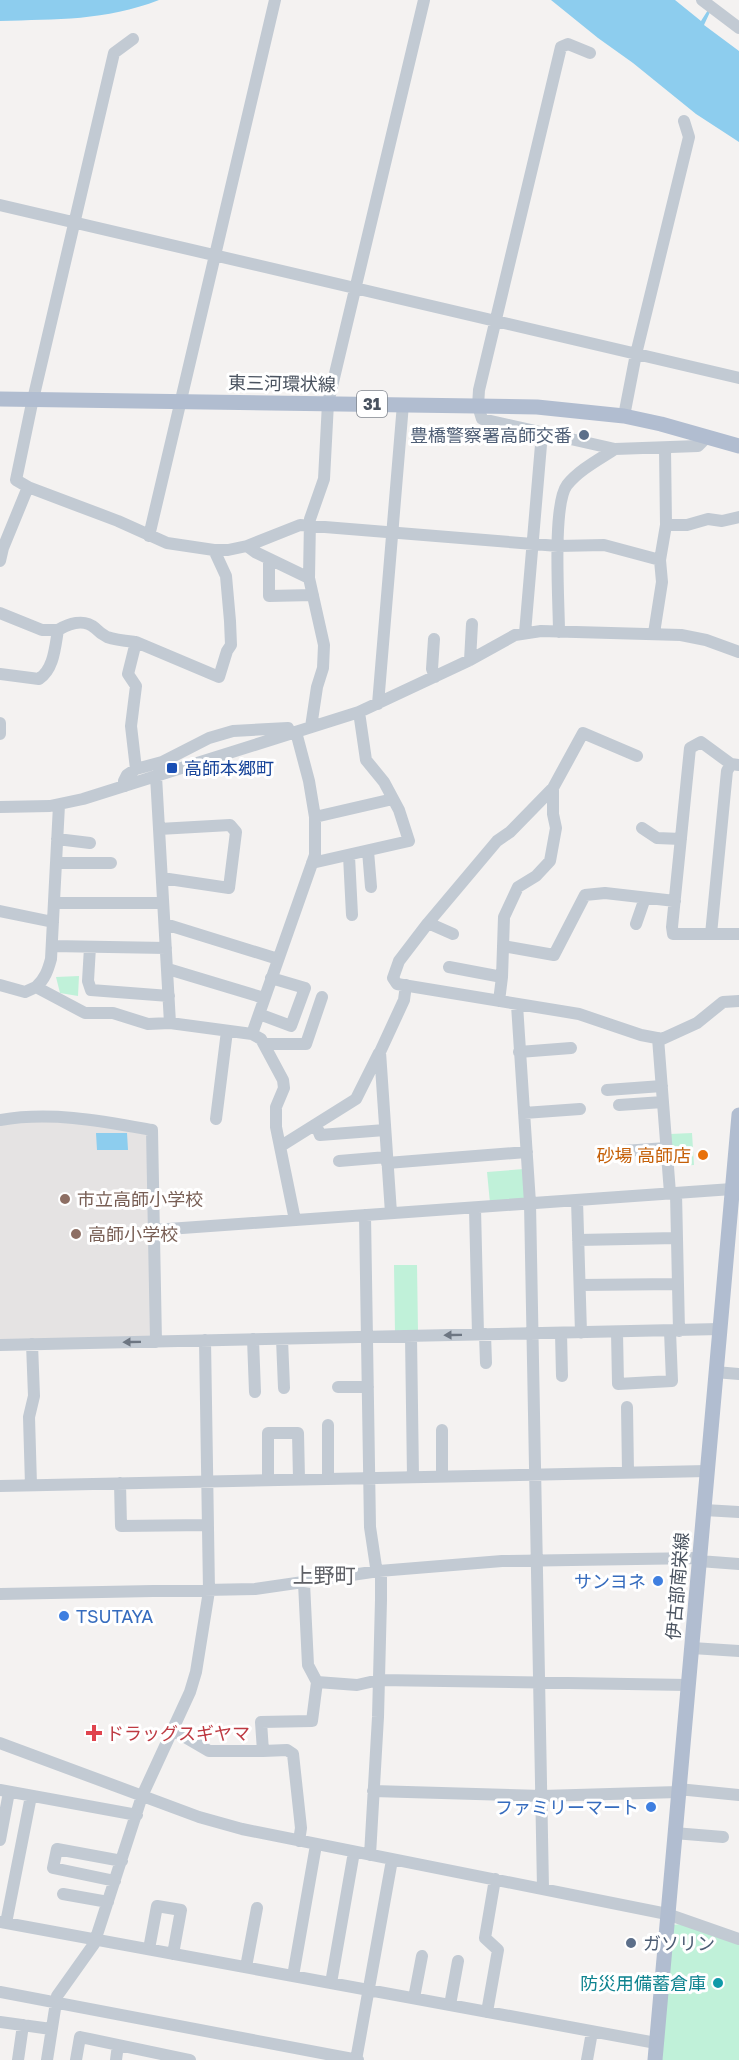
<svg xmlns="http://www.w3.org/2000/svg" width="739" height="2060" font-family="'Golos Text','Noto Sans JP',sans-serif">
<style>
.education{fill:#e5e3e3}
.green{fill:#c0f1d9}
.water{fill:#8dcdee}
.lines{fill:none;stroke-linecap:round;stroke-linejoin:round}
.minor{stroke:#c2cad3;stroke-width:12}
.major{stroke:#b1bdd0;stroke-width:15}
.oneway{fill:#6d7682}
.service-dot{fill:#5c6f8a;stroke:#fff;stroke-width:2}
.transit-dot{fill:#1a4fb4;stroke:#fff;stroke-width:2}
.food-dot{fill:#e8710a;stroke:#fff;stroke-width:2}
.education-dot{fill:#8d6e63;stroke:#fff;stroke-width:2}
.shop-dot{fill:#3f7fe0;stroke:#fff;stroke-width:2}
.health-dot{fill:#e0444e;stroke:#fff;stroke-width:2}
.culture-dot{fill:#0f9aa8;stroke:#fff;stroke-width:2}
.labels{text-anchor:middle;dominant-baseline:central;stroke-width:6;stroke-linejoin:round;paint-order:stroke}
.shield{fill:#fff;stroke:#80868f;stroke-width:1.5}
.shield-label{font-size:16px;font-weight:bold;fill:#49525f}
.street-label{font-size:18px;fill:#49525f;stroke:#fff}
.service-label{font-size:18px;fill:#4e5e75;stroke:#fff;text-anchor:end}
.transit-label{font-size:18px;fill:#164399;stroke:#fff;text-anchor:start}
.food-label{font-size:18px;fill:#c56008;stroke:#fff;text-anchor:end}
.education-label{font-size:18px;fill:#785e54;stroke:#fff;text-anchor:start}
.shop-label{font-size:18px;fill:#366cbe;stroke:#fff;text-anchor:end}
.health-label{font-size:18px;fill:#be3a42;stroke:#fff;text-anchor:start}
.culture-label{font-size:18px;fill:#0d838f;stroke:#fff;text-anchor:end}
.quarter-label{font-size:21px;fill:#5e6066;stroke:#fff}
</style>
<rect width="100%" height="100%" fill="#f4f2f1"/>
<!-- education -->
<path class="education" d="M64,1121L149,1133L150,1339L0,1342V1122Z"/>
<!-- green -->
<path class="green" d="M79,976L78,996L60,993L56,977Z
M692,1133L694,1165L672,1166L670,1134Z
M524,1169L527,1199L490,1203L487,1172Z
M394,1265H417L418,1332L395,1333Z
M682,1924L739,1944V2060H662L671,1925Z"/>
<!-- water -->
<path class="water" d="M0,0H159C105,21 57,19 0,21Z
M551,0H675L701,21L708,10L710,12L704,25L739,51V142L696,114L633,63L598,38Z
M96,1133H127L128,1150H97Z"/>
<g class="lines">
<!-- minor -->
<path class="minor" d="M702,0L739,28
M590,53L568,44L561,47L479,390L478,406L482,419L615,449L698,446L707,437
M0,205L739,378
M624,416L636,354L689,137L684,121
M28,487L118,521L167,543L214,550H228L247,546L300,525L558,546L604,545L660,560
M666,525H687L708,519L722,521L739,517
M149,536L275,0
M247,546L255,552L309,578
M269,559V596L313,595
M0,561L3,548L28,487L16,480L31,408L114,53L133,39
M0,613L42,630H58
M559,632C559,604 552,505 567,485C579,470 598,460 615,449
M525,633L542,433
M654,633L662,582L660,560L666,525L665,448
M434,639L432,669L435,677
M470,660L472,624
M0,674L39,679C54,669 55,647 58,630C68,624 84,618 95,628C99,632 101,634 107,637C116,640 127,641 136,642
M378,704L403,404
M0,723V734
M311,727L317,687L323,668L324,645L309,578L310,519L324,479L328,403L424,0
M739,765L731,764L701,742L690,748L672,927L673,934H739
M136,769L131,726L136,686L128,674L136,642L219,677L227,651L231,645L230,621L226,576L214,550
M156,776L170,1023L252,1034L261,1039L283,1080L284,1088L276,1107V1127L295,1220
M125,786L124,781L127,775L136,769L162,762L209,738L233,731L288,728L289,730
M553,788L510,832L497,841L428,923L399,961L393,978L397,984L579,1014L641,1035L662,1039L697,1023L723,1002L739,1001
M59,805L51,959C48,970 45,979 36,987L85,1013H113L148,1024L170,1023
M0,807L50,806L83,799L359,712L470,660L515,635L541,631L681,635L706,640L739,652
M315,817L393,799
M642,828L657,838L681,839
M159,829L230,825L236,832L229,888L162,878
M57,839L90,843
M368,851L371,887
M349,856L352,915
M56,863H111
M312,863L409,841L399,810L384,782L366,760L359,712
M54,903H163
M0,911L53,922
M428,923L453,934
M165,924L278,959
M636,924L645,898
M711,934L727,771L731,764
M52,946L166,948
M503,946L554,955L585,895L605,893L675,901
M90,947L88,981L91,990L169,996
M449,967L502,977
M168,969L264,998
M0,985L25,992L36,987
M499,1001L502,977L504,917L518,887L536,876L550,861L556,828L553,814V788L583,733L637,756
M517,1005L530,1203L543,1888
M259,1014L291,1026L305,988L271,978
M252,1034L315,855V817L309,781L296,732
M658,1038L670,1193
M264,1044H306L322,997
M519,1052L571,1048
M607,1090L662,1086
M619,1105L663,1102
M524,1113L580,1109
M216,1119L227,1031
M0,1120C51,1111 102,1121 152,1130L156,1342
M316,1125L320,1135L385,1130
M281,1146L356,1099L379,1053
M623,1151L667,1148
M339,1161L387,1157
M387,1163L527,1152
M676,1193L679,1331
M577,1200L581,1333
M475,1208L478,1334
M391,1213L380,1052L404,1000L406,985
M365,1215L370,1527L376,1567L381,1575V1600L378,1717L370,1855
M154,1230L732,1189
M578,1240L677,1238
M580,1285L678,1284
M617,1332L618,1384L672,1381L670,1331
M561,1333L562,1376
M485,1334L486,1363
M411,1336L413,1477
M253,1339L255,1392
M282,1339L284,1388
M0,1345L720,1329
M715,1372L739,1374
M338,1387H368
M627,1407L628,1472
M328,1425V1479
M442,1430V1476
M268,1480V1433H298L299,1479
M120,1483L121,1526L208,1525
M31,1485L29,1417L34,1396L32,1344
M0,1486L707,1471
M704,1510L739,1512
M699,1561L739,1564
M304,1583L308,1665L317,1682
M0,1594L255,1589L379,1571L502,1561L700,1558
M692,1648L739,1651
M173,1730L209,1751H263L261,1722L312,1721L317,1682L357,1685L379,1680L688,1685
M0,1743L199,1817L242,1829L667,1914L739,1939
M263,1751L287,1750L293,1754L301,1828L299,1841
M678,1789L739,1795
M0,1790L137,1815
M373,1791L542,1796L678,1792
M674,1833L723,1837
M0,1840L9,1792
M115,1881L53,1868L57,1849L122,1861
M63,1894L108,1902
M0,1922L656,2043
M6,1923L31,1796
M149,1949L157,1906L181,1910L173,1954
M246,1967L257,1908
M293,1976L316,1845
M331,1983L354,1852
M0,1992L358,2060
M414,1998L422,1956
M450,2005L458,1961
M487,2012L498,1950L485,1938L495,1879
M0,2022L51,2029
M18,2060L23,2025
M47,2060L57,1996L94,1944L142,1796L190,1692L196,1672L209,1591L205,1340
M76,2060L80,2037L190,2060
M116,2060L118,2045
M356,2060L392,1860
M587,2060L592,2032"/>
<!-- major -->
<path class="major" d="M0,399L537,407L624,416L661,424L739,446
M655,2060L739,1115"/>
</g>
<!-- one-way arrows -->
<defs><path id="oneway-solid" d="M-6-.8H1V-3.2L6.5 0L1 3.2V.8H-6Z" transform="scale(1.5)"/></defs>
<g class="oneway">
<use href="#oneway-solid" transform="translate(453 1335) rotate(179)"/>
<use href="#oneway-solid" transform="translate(132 1342) rotate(179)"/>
</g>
<!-- markers -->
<g class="service-dot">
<circle cx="584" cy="435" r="6"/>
<circle cx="631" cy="1943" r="6"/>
</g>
<rect class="transit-dot" x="166" y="762" width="12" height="12" rx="3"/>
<circle class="food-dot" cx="703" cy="1155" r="6"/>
<g class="education-dot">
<circle cx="65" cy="1199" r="6"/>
<circle cx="76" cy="1234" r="6"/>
</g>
<g class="shop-dot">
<circle cx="658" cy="1581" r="6"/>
<circle cx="64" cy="1616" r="6"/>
<circle cx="651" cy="1807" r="6"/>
</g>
<path class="health-dot" d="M91 1724h6v6h6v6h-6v6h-6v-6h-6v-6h6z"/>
<circle class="culture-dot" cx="718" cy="1983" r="6"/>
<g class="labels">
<!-- shield labels -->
<rect class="shield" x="357" y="391" width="30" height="26" rx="4.5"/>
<g class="shield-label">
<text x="372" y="404">31</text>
</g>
<!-- street labels -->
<g class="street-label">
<text transform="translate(282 383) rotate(1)">東三河環状線</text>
<text transform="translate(677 1586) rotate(-85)">伊古部南栄線</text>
</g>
<!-- service labels -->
<g class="service-label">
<text x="572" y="435">豊橋警察署高師交番</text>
<text x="643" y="1943" text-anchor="start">ガソリン</text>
</g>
<!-- transit labels -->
<g class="transit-label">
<text x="184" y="768">高師本郷町</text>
</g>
<!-- food labels -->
<g class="food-label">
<text x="691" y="1155">砂場 高師店</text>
</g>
<!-- education labels -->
<g class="education-label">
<text x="77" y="1199">市立高師小学校</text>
<text x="88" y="1234">高師小学校</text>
</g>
<!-- shop labels -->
<g class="shop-label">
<text x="646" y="1581">サンヨネ</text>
<text x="76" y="1616" text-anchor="start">TSUTAYA</text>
<text x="639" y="1807">ファミリーマート</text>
</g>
<!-- health labels -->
<g class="health-label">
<text x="106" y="1733">ドラッグスギヤマ</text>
</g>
<!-- culture labels -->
<g class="culture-label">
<text x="706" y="1983">防災用備蓄倉庫</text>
</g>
<!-- quarter labels -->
<g class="quarter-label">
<text x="324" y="1575">上野町</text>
</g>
</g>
</svg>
